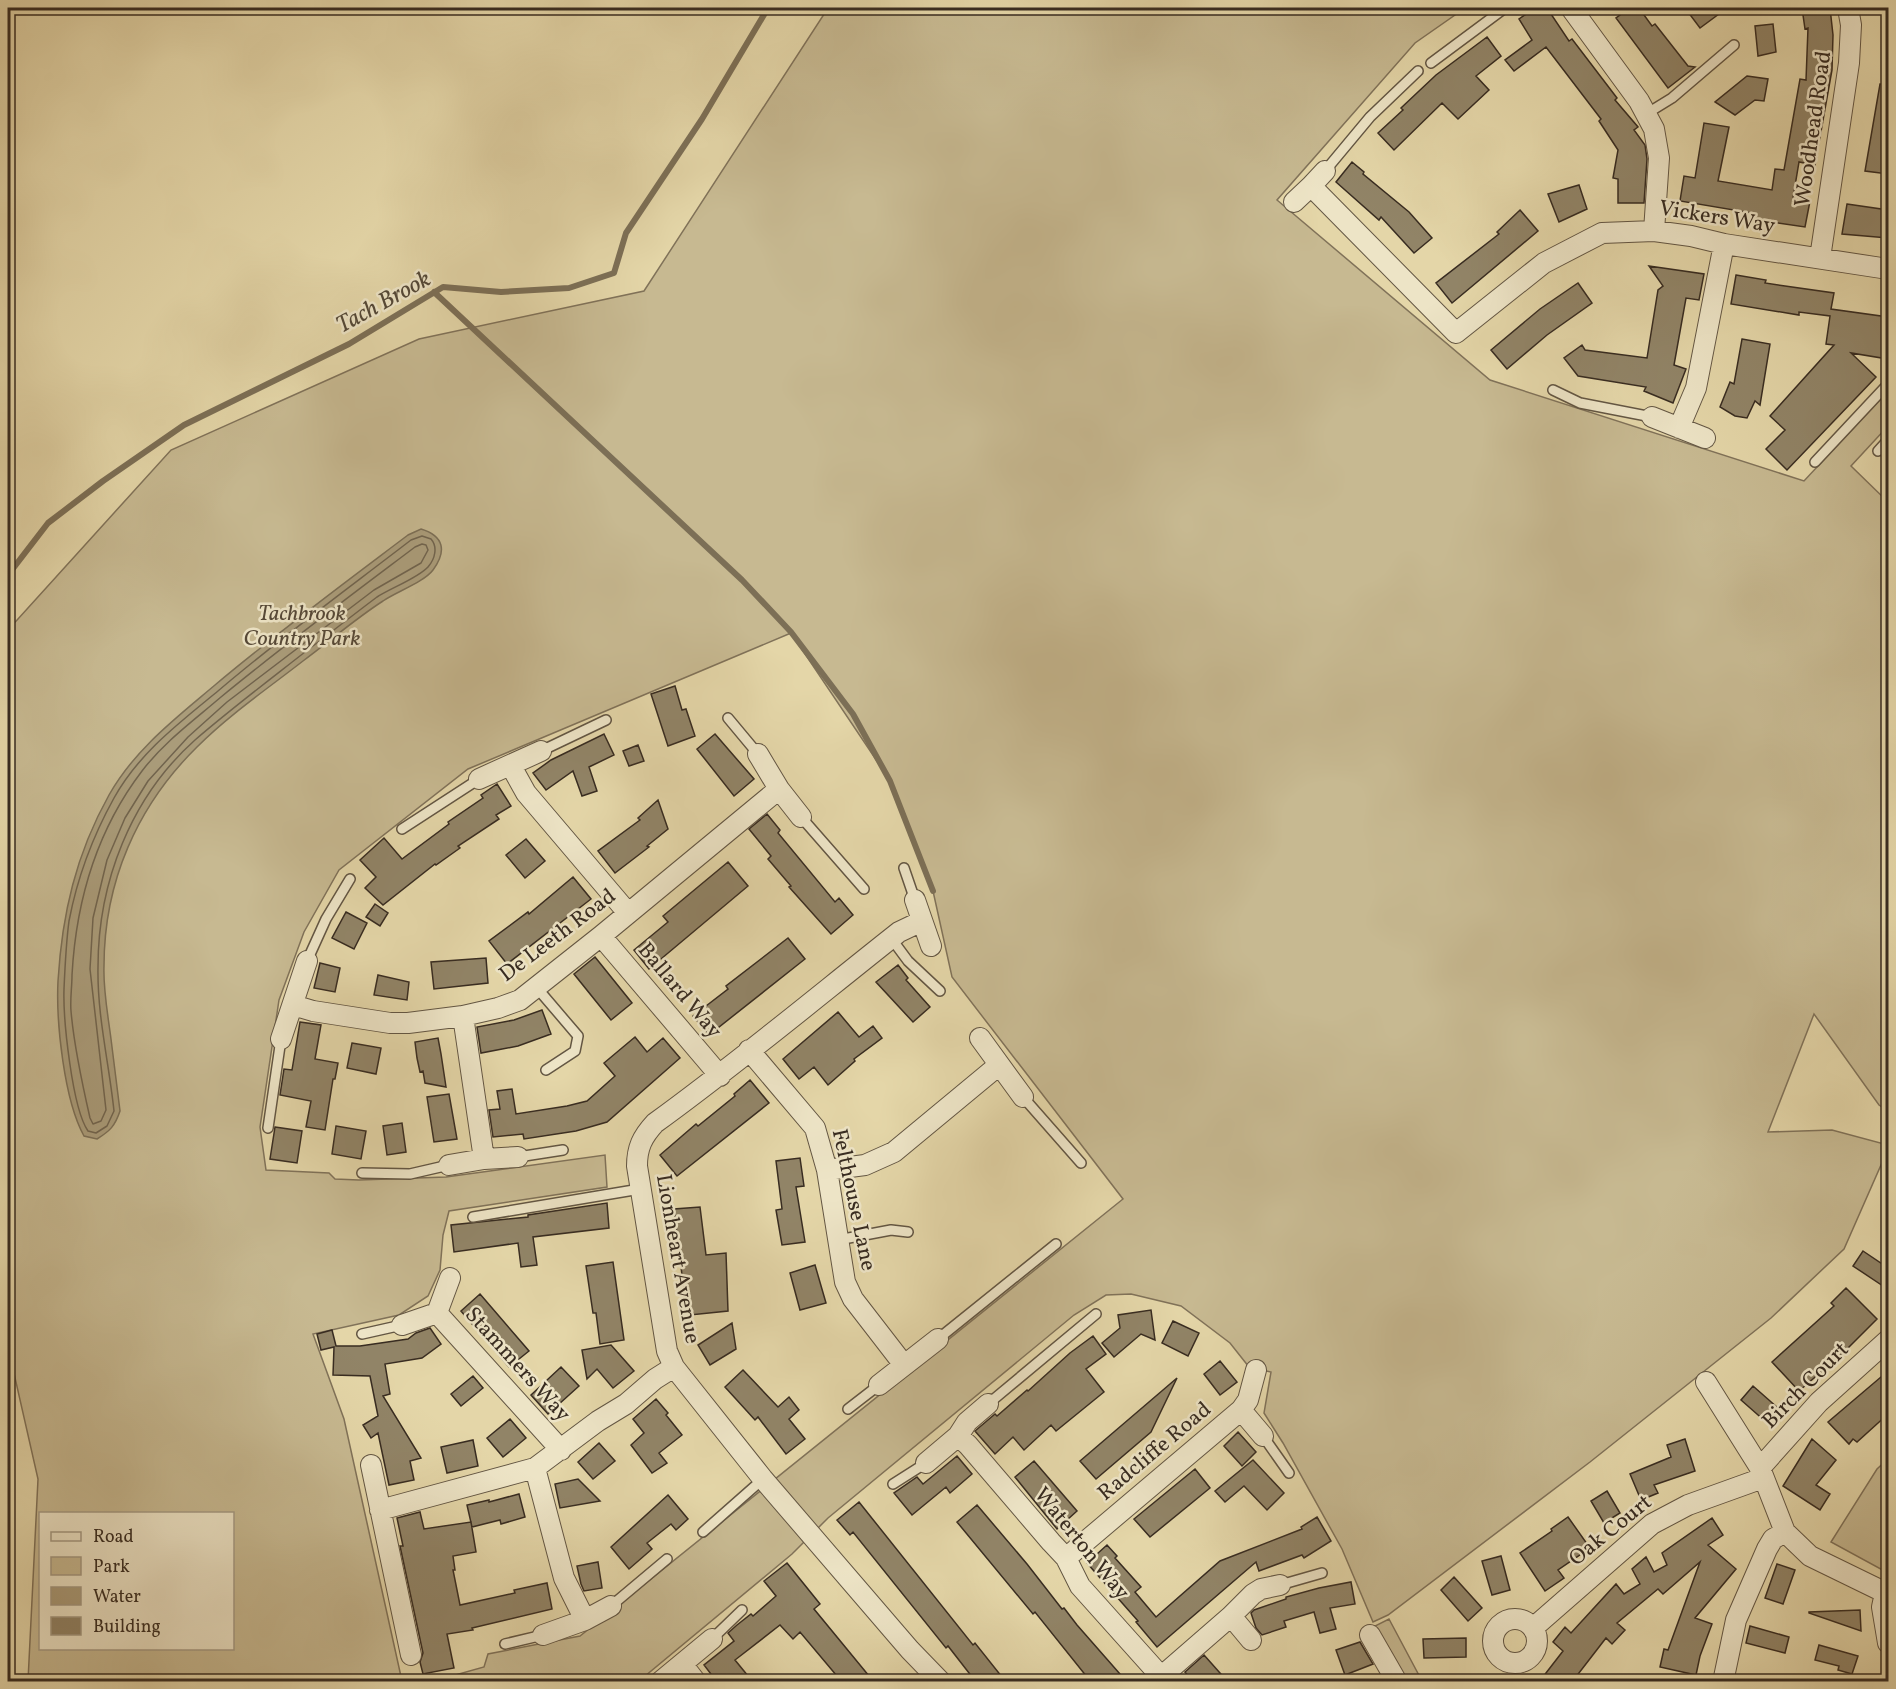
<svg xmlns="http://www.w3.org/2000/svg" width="1896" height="1689" font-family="Vollkorn,serif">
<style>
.green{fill:#c7b991;stroke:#807259;stroke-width:1.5;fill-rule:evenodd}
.water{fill:#aa9c7a;stroke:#7c6f56;stroke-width:1.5}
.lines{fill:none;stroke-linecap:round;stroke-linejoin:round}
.shore{stroke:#71644e;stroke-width:1.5}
.stream{stroke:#7c6f56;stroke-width:6}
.building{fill:#918467;stroke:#382c21;stroke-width:1.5}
.lane-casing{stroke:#635643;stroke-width:12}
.street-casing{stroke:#635643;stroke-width:22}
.lane{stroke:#ede4c6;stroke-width:9}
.street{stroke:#ede4c6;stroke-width:20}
.labels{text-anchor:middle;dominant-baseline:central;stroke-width:5;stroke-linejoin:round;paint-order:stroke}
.street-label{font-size:22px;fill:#382c21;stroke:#ede4c6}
.park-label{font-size:22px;font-style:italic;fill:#554837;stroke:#ede4c6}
.water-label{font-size:24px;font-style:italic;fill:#544837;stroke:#ede4c6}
</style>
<rect width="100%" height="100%" fill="#e4d6a8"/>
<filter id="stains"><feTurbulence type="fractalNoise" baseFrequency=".00333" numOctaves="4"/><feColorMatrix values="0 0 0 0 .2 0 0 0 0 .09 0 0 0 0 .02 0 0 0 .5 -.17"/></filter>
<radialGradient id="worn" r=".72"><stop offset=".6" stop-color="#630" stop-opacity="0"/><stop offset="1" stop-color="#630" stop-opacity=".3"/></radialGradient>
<!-- green -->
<path class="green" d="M828,8H1465L1415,43L1277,200L1490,380L1804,481L1888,391V426L1851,466L1888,502V1111L1879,1105L1814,1014L1768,1132L1832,1130L1888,1145V1149L1844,1249L1771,1318L1590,1462L1388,1615L1373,1622L1342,1549L1283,1443L1264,1413L1271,1372L1249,1367L1230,1343L1181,1306L1131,1294L1106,1295L1074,1315L828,1518L792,1554L639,1681H434L484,1667L488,1654L580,1636L1123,1199L952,977L933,891L887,776L791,633L468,769L339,870L304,932L279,1000L260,1127L266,1170L329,1173L335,1179L359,1180L446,1177L605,1155L607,1187L449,1211L443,1235L440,1270L428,1296L399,1315L313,1334L344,1419L402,1681H28L38,1479L8,1347V630L171,450L419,339L644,291ZM40,1514H232V1648H40Z
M1888,1459V1573L1831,1542L1877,1469Z
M1389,1619L1422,1681H1401L1375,1626Z"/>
<!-- water -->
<path class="water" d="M421,529C444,536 447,551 433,570C424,582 396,592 383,601C355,619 330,641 303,661C267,689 229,715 197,747C137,806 104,882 104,966C103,990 108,1015 111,1039C114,1063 117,1087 120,1111C115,1126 110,1131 97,1139L84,1136C64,1100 56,1022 58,981C62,914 76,854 109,795C135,749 176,718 215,685C278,632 343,584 408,535Z"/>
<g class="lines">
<!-- shore -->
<path class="shore" d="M422,536L431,539C438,547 435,559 428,567C418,578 391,588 377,597C353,615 329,634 305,652C268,681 231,709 195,740C131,797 98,882 98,967C97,1015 109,1063 114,1111L107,1126L96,1133L88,1131C72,1108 63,1018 64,989C65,966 66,943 69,921C77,879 93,836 114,798C139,753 179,723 218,691C280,638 346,590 411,540Z
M422,544L426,545L428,550L421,563L374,590L227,702L188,737L148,781L125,818L107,860L93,918L90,969L106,1110L101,1121L93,1124L90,1118C82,1083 74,1047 71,1011C70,999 72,987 72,975C76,902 97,830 142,771C164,742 193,721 221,697C284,645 350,596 415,547Z"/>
<!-- stream -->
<path class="stream" d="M434,292L742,580L791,632L853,714L890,781L933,891
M8,575L48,523L103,481L184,425L349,344L443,287L501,292L569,288L614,273L626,233L702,119L768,8"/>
</g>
<!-- building -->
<path class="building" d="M1535,8H1547L1569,41L1572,39L1617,98L1615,100L1638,127L1634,130L1645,145L1647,159L1644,203H1618V179L1613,178L1618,150L1599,121L1601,119L1546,47L1514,71L1505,60L1532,40L1519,19Z
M1630,8H1639L1652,26L1655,24L1688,66L1695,67L1668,88L1616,18Z
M1685,8H1727L1700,28Z
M1802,8H1830L1833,35L1832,70L1815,165L1799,162L1793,198L1810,201L1805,227L1750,219L1752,213L1680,201L1684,176L1695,178L1704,123L1729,127L1718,181L1772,190L1775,169L1784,170L1800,79L1806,80L1808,28L1805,29Z
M1773,24L1776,52L1758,56L1755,26Z
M1487,37L1501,56L1476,76L1489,90L1458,119L1442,103L1394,150L1378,133L1403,110L1401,108L1436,75Z
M1747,76L1768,79L1764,101L1755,100L1735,115L1715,102Z
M1880,84L1888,85V174L1865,171Z
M1352,162L1364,172L1363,174L1409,212L1432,238L1414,253L1381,217L1379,220L1336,182Z
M1579,185L1587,209L1559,222L1548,194Z
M1847,204L1888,210V238L1842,234Z
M1520,210L1538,231L1452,303L1436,283L1499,234L1497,232Z
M1649,266L1704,274L1699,300L1686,298L1674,365L1686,369L1673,403L1644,391L1646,387L1578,376L1564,358L1582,345L1585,350L1647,358L1658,290L1663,286Z
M1736,275L1766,280L1765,283L1834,293L1831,309L1888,317V359L1851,353L1876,377L1787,470L1766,449L1785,430L1770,416L1834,345L1826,344L1830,316L1799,312V315L1731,304Z
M1578,283L1592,303L1547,335L1507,369L1491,350L1540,309Z
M1742,339L1770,344L1760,405L1755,401L1747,418L1735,416L1720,407L1730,382L1734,384Z
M675,686L682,710L686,709L695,736L668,746L651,694Z
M604,734L614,755L589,767L597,791L582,796L573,771L546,790L533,773L551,760Z
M715,734L754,779L734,796L697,749Z
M638,745L644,761L629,766L623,751Z
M497,784L511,806L496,815L499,819L458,846L460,848L436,865L435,864L383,905L365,888L376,877L360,860L384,838L402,859L449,824L448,822L483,798L481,795Z
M658,800L668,829L647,846L649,847L615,873L598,851L640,820L638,818Z
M767,814L780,830L778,833L835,902L839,898L853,915L831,934L789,887L791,886L768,859L771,856L749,829Z
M526,839L545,861L525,878L506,855Z
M728,862L748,886L649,969L634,950L668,922L663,916Z
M573,877L591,899L507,964L489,941L528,912L529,914Z
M375,904L388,913L380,926L366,917Z
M346,912L367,923L354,949L332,938Z
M788,938L805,959L709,1035L693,1016L728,989L726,986Z
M595,957L632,1003L611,1020L574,974Z
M486,958L488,983L434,989L431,962Z
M320,963L340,968L335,992L314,988Z
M898,965L908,978L906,980L930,1007L913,1022L876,982Z
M378,975L409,982L407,1000L374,995Z
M542,1010L551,1034L518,1046L481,1053L477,1027L514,1020Z
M838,1012L859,1037L873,1026L882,1038L854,1059L855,1061L828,1085L814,1067L799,1079L783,1059Z
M300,1022L321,1025L315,1059L338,1063L335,1079H333L325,1130L306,1127L311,1101L280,1095L284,1069L292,1070Z
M635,1037L647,1052L663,1038L680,1058L607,1122L576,1131L524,1139L523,1134L493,1137L489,1110L500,1109L497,1091L512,1089L516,1114L567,1106L587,1101L615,1076L604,1063Z
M438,1038L441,1054L446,1087L425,1083L423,1071L420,1072L417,1058L415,1042Z
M352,1043L381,1048L376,1074L347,1068Z
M750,1080L769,1103L677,1176L660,1155L696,1124L698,1126L735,1096L734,1094Z
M449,1094L457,1139L434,1142L427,1097Z
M402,1123L406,1152L387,1155L383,1126Z
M336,1126L366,1131L361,1159L332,1154Z
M275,1127L302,1131L297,1163L270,1159Z
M800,1158L804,1186L796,1187L805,1242L782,1245L776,1210L782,1209L776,1161Z
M607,1203L609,1228L533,1237L537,1265L521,1267L518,1243L454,1252L451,1225L528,1217V1215Z
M700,1207L706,1255L726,1253L728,1311L690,1315L687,1288H684L682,1275L674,1209Z
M1863,1251L1888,1268V1277L1883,1286L1853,1266Z
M613,1262L624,1340L600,1344L596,1313H593L586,1266Z
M815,1265L826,1303L800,1310L790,1273Z
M1846,1288L1877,1319L1843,1353L1799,1391L1772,1362L1834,1306L1831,1303Z
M480,1294L529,1351L509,1367L461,1311Z
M1151,1310L1155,1340L1141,1334L1114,1357L1102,1343L1120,1328L1118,1315Z
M1173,1321L1199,1333L1188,1356L1162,1343Z
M732,1323L736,1349L710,1365L698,1345Z
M430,1328L441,1344L422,1358L385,1364L390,1394L383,1396L421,1458L410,1461L414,1480L389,1485L378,1433L371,1438L363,1425L378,1416L370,1376L333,1375L334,1347L321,1350L317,1334L332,1330L336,1346H360L408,1339L416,1333Z
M1093,1336L1106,1354L1086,1369L1104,1392L1056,1431L1051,1425L1024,1450L1013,1437L995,1454L975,1431L995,1414L997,1416L1027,1390L1028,1391L1070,1353Z
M611,1345L634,1371L613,1388L597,1369L587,1379L582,1350Z
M1220,1361L1237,1382L1220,1395L1204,1374Z
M561,1367L579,1386L548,1414L531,1395Z
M743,1370L778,1407L789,1397L799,1410L789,1419L805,1439L786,1454L758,1417L755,1420L725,1387Z
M1888,1371V1414L1857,1442L1853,1439L1849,1444L1828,1422Z
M473,1376L483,1388L461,1406L451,1394Z
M1177,1378L1151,1432L1096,1479L1080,1461Z
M1753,1386L1778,1408L1766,1422L1741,1400Z
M656,1399L668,1413L666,1415L682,1435L659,1453L667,1463L652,1473L631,1445L644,1433L633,1419Z
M510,1419L526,1438L503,1457L487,1438Z
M1238,1432L1256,1452L1242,1466L1224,1446Z
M1685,1439L1695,1471L1654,1485L1658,1493L1641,1500L1630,1474L1671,1457L1667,1445Z
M1812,1439L1836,1460L1816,1485L1830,1494L1820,1510L1783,1486Z
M473,1440L478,1466L447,1473L441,1447Z
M599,1443L615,1461L593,1479L578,1462Z
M957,1456L972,1474L950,1493L946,1487L912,1515L894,1493L917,1477L923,1484Z
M1253,1460L1284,1493L1267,1510L1244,1486L1225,1502L1215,1491Z
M1034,1461L1077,1511L1057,1529L1015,1477Z
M1195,1469L1210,1488L1150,1537L1134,1519Z
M578,1479L600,1501L560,1508L555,1484Z
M1607,1491L1620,1513L1604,1523L1591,1501Z
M519,1494L525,1517L501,1524L500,1520L472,1527L467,1505L489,1500V1502Z
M668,1495L688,1519L676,1530L671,1524L647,1543L652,1549L629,1569L611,1547Z
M859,1502L973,1645L975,1643L1006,1682H976L948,1646L946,1648L853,1532L850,1535L837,1520Z
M977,1505L1027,1564L1062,1609L1064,1608L1077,1625L1127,1682H1091L1035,1612L1033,1614L957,1522Z
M420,1512L424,1529L471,1522L476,1552L453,1556L455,1570H453L460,1605L515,1593L514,1590L547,1583L552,1609L472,1628L473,1630L447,1634L454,1668L423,1674L420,1662L423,1653L400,1546H403L397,1518Z
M1317,1517L1331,1541L1304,1558L1302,1555L1259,1571L1256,1562L1157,1647L1136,1622L1138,1621L1087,1563L1107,1545L1117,1556L1115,1558L1141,1587L1135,1592L1156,1617L1220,1561L1302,1529L1301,1527Z
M1568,1517L1590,1548L1558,1570L1564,1578L1545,1591L1520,1553L1552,1531L1551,1529Z
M1712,1518L1723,1535L1708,1545L1736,1569L1695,1618L1712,1624L1700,1656L1696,1675L1660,1667L1664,1649L1668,1650L1700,1562L1663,1594L1658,1589L1617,1623L1625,1630L1612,1644L1606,1638L1572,1682H1539L1563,1651L1553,1642L1565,1627L1571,1633L1616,1584L1624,1594L1640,1584L1632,1569L1646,1557L1654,1572L1667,1565L1662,1553Z
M1501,1556L1510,1590L1492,1595L1482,1561Z
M598,1562L602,1588L584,1591L581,1584L577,1566Z
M787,1563L820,1604L814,1609L874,1682H842L800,1632L793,1639L780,1625L735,1660L753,1682H717L704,1665L734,1641L728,1633L737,1625L751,1614L753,1616L776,1596L764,1581Z
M1777,1564L1795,1570L1783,1604L1765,1598Z
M1454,1577L1482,1608L1468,1621L1441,1590Z
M1351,1582L1355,1604L1330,1608L1336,1629L1320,1633L1314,1612L1284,1621L1286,1627L1262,1635L1256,1628L1251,1613L1254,1610L1286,1599V1597L1319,1588Z
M1860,1610L1861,1631L1809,1613V1612Z
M1750,1626L1789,1637L1785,1653L1746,1643Z
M1466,1638V1657L1424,1658L1423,1639Z
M1360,1642L1373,1664L1345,1675L1336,1650Z
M1819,1645L1858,1656L1852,1674L1838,1670L1839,1666L1815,1660Z
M1204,1655L1228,1682H1193L1185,1672Z"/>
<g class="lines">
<!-- lane casing -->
<g class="lane-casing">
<path id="lane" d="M1431,63L1505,8
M1646,114L1672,98L1734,45
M1325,171L1370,117L1418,71
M1553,390L1580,403L1652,417
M1878,451L1888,440
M1815,462L1888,384
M728,718L758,754
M541,751L606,720
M801,817L864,889
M402,829L479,779
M904,868L915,900
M891,938L908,961L940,991
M307,961L326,919L350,879
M537,988L578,1036L575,1051L546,1070
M1023,1097L1081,1163
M268,1128L281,1039
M518,1157L563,1150
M362,1173L410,1174L449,1165
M473,1217L640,1189
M838,1240L891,1230L908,1232
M362,1334L402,1325
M938,1339L1056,1244
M988,1404L1096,1314
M848,1409L879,1385
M1263,1436L1289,1473
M893,1484L926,1463
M703,1532L763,1479
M1280,1585L1322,1573
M611,1606L667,1559
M712,1639L742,1610
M505,1644L543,1635"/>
</g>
<!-- street casing -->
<g class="street-casing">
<path id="street" d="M1571,8L1639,101L1654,129L1659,158L1654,231
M1311,186L1325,171
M1294,202L1311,186L1456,333L1544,263L1602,233L1654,231L1691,236L1724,244L1888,269
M1820,258L1849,63L1851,25L1848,8
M1652,417L1705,438
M1679,428L1696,388L1724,244
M758,754L779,789L801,817
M511,766L526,793L628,913
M479,779L541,751
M915,900L931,946
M922,921L899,932C818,996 738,1063 655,1123C642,1137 637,1148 637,1166L667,1351L674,1367L763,1479L910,1650L941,1682
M601,936L720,1076
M293,1005L313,1011L390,1023H408L463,1016L498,1008L520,1000L601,936L779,789
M463,1016L484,1159
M980,1038L1023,1097
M281,1039L307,961
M749,1050L815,1128L827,1170L845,1282L853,1299L904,1365
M449,1165L484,1159L518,1157
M827,1170L865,1165L894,1152L999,1065
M437,1313L561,1450
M402,1325L437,1313L450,1278
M1706,1382L1760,1468L1785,1532L1810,1556L1888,1594
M879,1385L938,1339
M1241,1410L1263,1436
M958,1436L968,1445L1051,1542L1066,1558L1080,1586L1166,1682
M926,1463L958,1436L967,1422L988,1404
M371,1465L411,1655
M535,1468L564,1578L585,1620
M1760,1468L1819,1402L1888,1340
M380,1510L535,1468L598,1421L626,1404L655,1379L674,1367
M1066,1558L1241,1410L1248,1400L1256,1370
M1885,1593L1882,1607L1888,1643
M1231,1616L1251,1640
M1493 1641a22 22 0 1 1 44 0a22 22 0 1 1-44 0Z
M1533,1628L1652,1524L1688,1505L1763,1478
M543,1635L585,1620L611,1606
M1370,1635L1397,1682
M682,1664L696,1682
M1162,1676L1231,1616L1253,1594L1261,1589L1280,1585
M660,1682L712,1639
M1723,1682L1736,1620L1767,1549L1773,1539L1785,1532"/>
</g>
<!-- lane -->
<use href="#lane" class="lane"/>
<!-- street -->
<use href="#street" class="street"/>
</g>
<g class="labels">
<!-- street labels -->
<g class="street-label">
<text transform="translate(1814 129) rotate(-82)">Woodhead Road</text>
<text transform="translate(1717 218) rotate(9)">Vickers Way</text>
<text transform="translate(558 936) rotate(-37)">De Leeth Road</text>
<text transform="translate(679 991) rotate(50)">Ballard Way</text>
<text transform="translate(853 1200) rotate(78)">Felthouse Lane</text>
<text transform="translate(677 1259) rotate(80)">Lionheart Avenue</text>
<text transform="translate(517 1365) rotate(48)">Stammers Way</text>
<text transform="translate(1806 1386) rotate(-45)">Birch Court</text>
<text transform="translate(1155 1452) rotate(-40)">Radcliffe Road</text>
<text transform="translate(1611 1531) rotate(-39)">Oak Court</text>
<text transform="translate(1081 1544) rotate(51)">Waterton Way</text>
</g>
<!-- park labels -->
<g class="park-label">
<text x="302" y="614">Tachbrook<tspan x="302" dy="25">Country Park</tspan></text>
</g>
<!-- water labels -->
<g class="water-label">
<text transform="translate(384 303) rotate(-29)">Tach Brook</text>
</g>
</g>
<!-- margin -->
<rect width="1896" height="1689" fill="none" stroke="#e4d6a8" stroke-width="30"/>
<rect x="9" y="9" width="1878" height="1671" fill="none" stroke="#382c21" stroke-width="3"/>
<rect x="15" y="15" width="1866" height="1659" fill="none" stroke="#382c21" stroke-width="1.5"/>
<!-- legend -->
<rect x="39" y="1512" width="195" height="138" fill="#ede4c6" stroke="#a59a84" stroke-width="1.5"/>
<rect x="51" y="1532" width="30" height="9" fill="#ede4c6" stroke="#a59a84" stroke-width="1.5"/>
<text x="93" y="1542" font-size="18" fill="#382c21">Road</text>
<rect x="51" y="1557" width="30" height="18" fill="#c7b991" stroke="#a59a84" stroke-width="1.5"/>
<text x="93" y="1572" font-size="18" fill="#382c21">Park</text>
<rect x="51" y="1587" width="30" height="18" fill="#aa9c7a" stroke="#a59a84" stroke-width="1.5"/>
<text x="93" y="1602" font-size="18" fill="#382c21">Water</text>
<rect x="51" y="1617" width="30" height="18" fill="#918467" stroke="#a59a84" stroke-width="1.5"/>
<text x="93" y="1632" font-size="18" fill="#382c21">Building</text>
<rect width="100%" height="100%" filter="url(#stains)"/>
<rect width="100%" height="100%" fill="url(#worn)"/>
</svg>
